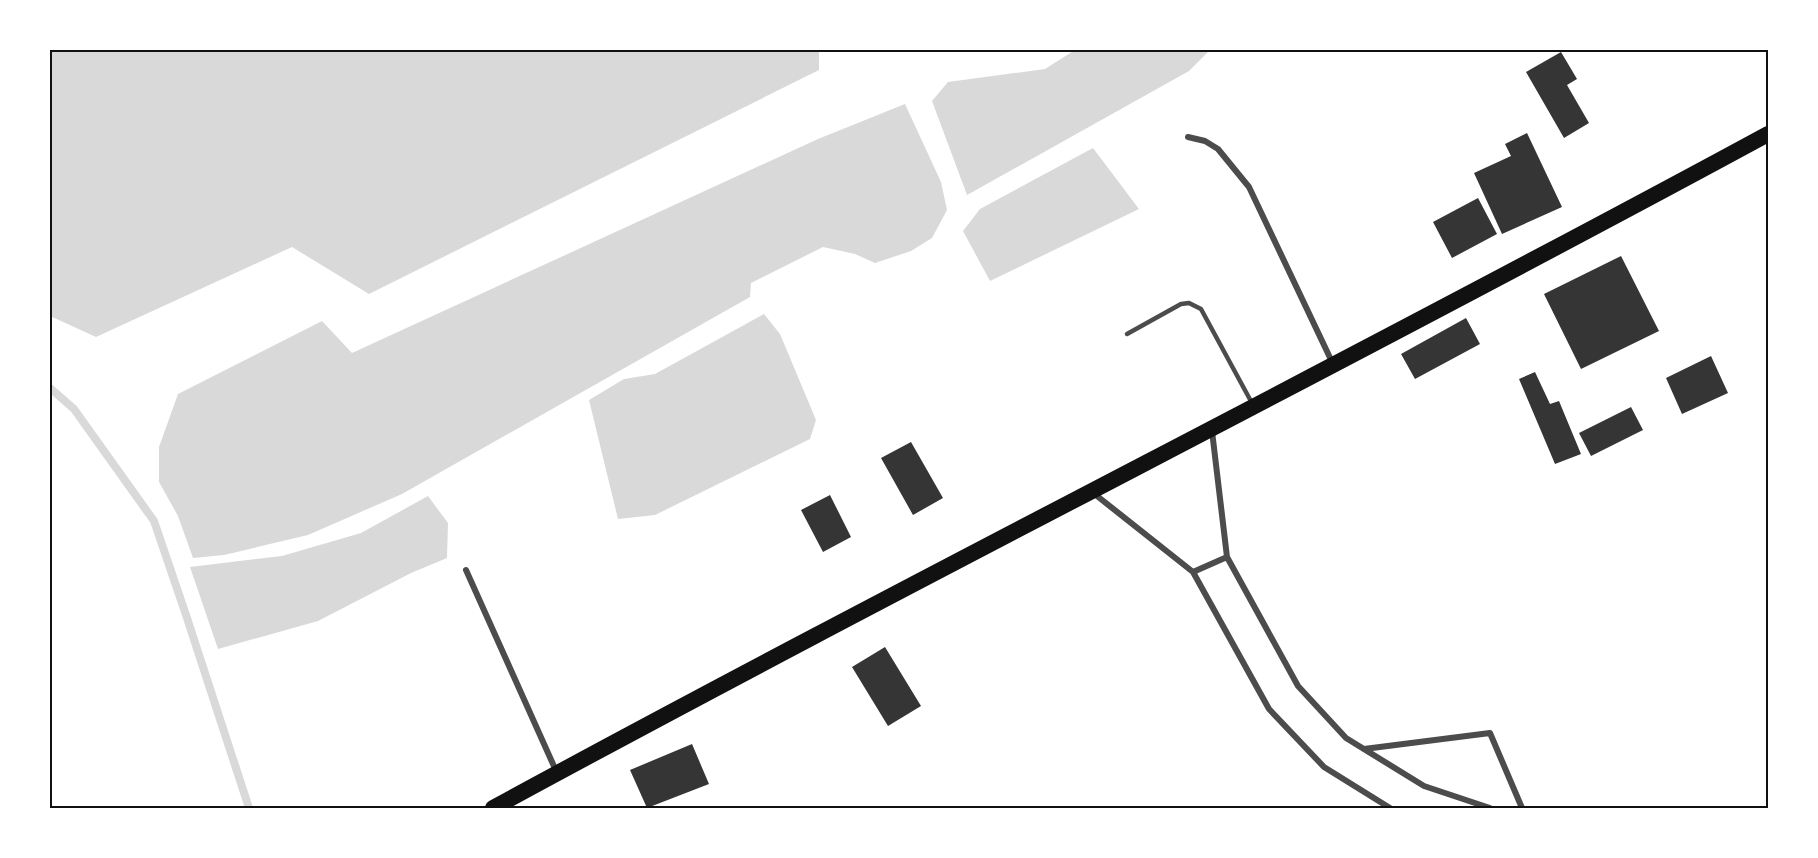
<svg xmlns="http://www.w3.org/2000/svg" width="1818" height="858" font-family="Montserrat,sans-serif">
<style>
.water{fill:#d9d9d9}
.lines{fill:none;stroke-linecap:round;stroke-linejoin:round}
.stream{stroke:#d9d9d9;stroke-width:8}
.building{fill:#353535}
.service{stroke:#4c4c4c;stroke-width:4.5}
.minor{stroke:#4c4c4c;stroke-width:6}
.trunk{stroke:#111;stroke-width:16}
.neatline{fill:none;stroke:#111;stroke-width:2}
</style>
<rect width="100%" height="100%" fill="#fff"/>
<!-- water -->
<path class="water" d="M50,50H819V70L369,294L292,247L96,337L50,316Z
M1075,50H1210L1189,71L967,195L932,101L948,82L1045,69Z
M905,104L941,182L947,210L932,238L911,251L875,263L855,254L823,247L751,283L750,297L402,494L308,535L224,555L193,558L178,516L159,482V447L178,394L322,321L352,353L818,139Z
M1093,148L1139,209L990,281L963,231L980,209Z
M764,314L780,334L816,420L810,439L655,515L618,519L589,400L624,379L655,374Z
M428,496L448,523L447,558L411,573L318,621L218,649L190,567L282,556L361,533Z"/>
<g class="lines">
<!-- stream -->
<path class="stream" d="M50,388L74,409L154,521L186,615L249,808"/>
</g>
<!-- building -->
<path class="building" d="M1561,52L1577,79L1567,85L1589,123L1564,138L1526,72Z
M1527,133L1562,207L1502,234L1474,173L1511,156L1505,144Z
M1478,198L1497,234L1452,258L1433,222Z
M1621,256L1659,331L1581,369L1544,294Z
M1466,318L1480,344L1415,379L1401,354Z
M1711,356L1728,393L1682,414L1666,378Z
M1535,372L1550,404L1559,401L1581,454L1555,464L1519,379Z
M1631,407L1643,430L1591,456L1579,433Z
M911,442L943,498L913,515L881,458Z
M830,495L851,537L823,552L801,510Z
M885,647L921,706L888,726L852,667Z
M692,744L709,784L647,808L630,770Z"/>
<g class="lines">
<!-- service -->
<path class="service" d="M1127,334L1181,304L1189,303L1201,309L1253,405"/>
<!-- minor -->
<path class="minor" d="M1188,137L1205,141L1218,149L1249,187L1333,364
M1212,431L1227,557L1298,686L1346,738L1424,786L1490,808
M1092,492L1193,572L1269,709L1324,767L1390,808
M466,570L557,773
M1193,572L1227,557
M1364,749L1490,733L1522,808"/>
<!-- trunk -->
<path class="trunk" d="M493,808C916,578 1346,363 1768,134"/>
</g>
<!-- border -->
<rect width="1818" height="858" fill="none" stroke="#ffffff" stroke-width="102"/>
<rect x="51" y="51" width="1716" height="756" class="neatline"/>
</svg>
